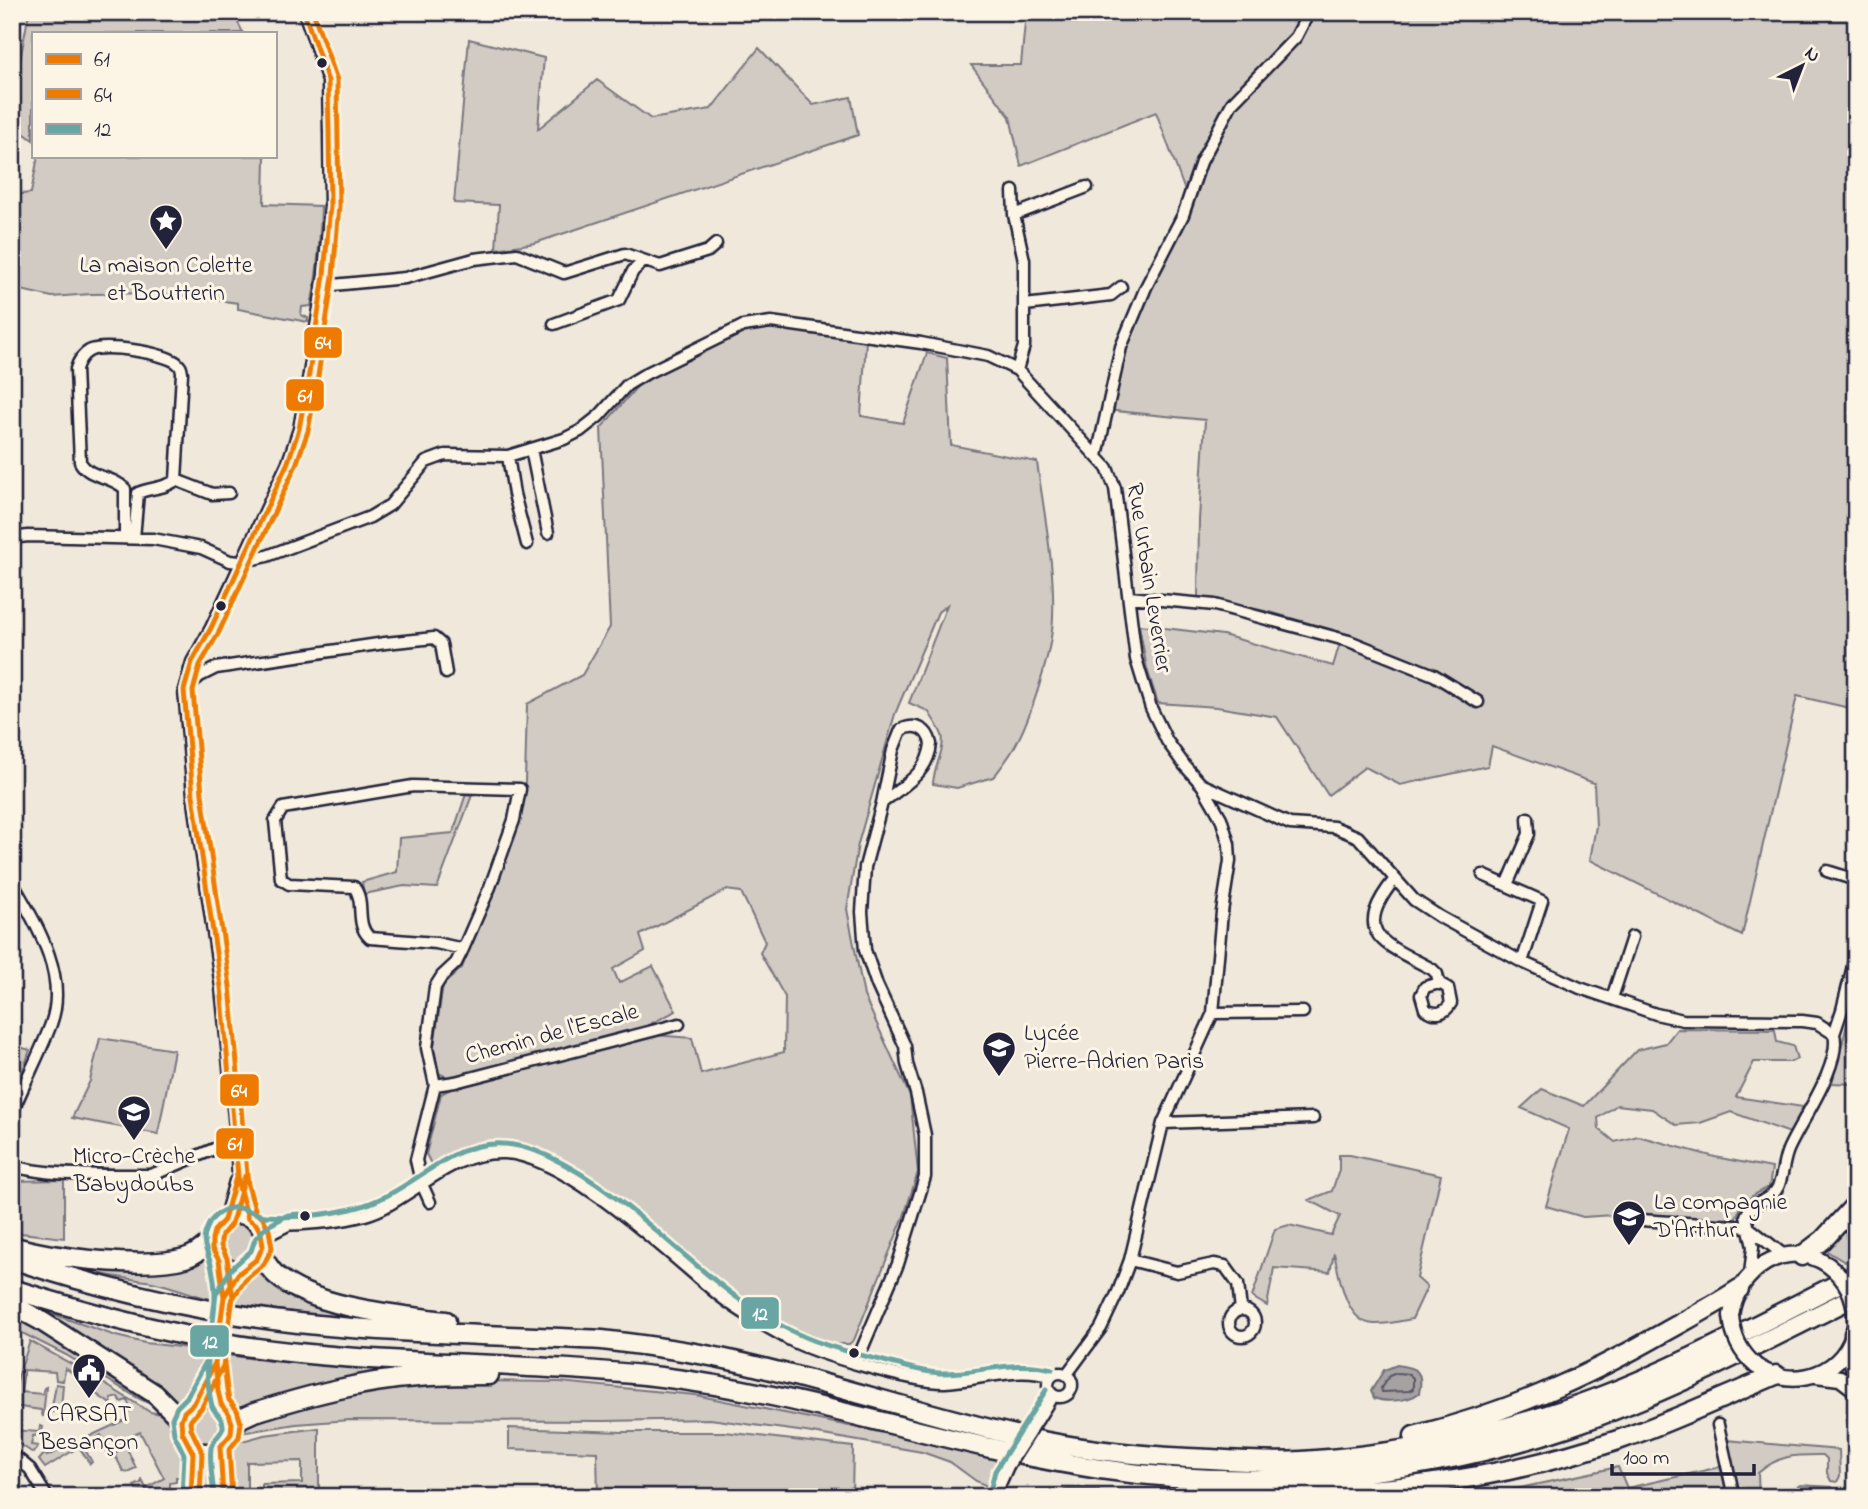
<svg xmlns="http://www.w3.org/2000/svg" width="1868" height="1509" font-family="'Indie Flower',sans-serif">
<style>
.green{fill:#d1cbc3;stroke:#7a767f;stroke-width:2}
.water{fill:#a6a2a2;stroke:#716f79;stroke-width:2}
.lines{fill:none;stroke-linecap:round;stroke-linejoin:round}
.shore{stroke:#575564;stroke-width:2}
.street-casing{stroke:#22223b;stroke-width:15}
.secondary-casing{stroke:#22223b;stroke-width:19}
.highway-casing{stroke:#22223b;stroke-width:23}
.street{stroke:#fcf5e5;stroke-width:10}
.secondary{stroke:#fcf5e5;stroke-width:14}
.highway{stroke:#fcf5e5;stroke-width:18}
.street-bridge-casing{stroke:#22223b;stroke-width:15;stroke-linecap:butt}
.secondary-bridge-casing{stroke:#22223b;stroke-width:19;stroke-linecap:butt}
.street-bridge{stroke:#fcf5e5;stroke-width:10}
.secondary-bridge{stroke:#fcf5e5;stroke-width:14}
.bus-1-casing{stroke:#fcf5e5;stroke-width:10}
.bus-2-casing{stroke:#fcf5e5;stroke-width:10}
.bus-3-casing{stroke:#fcf5e5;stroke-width:10}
.bus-1{stroke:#ee7b00;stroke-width:5}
.bus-2{stroke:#ee7b00;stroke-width:5}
.bus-3{stroke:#69a5a2;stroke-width:5}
.bus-dot{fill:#22223b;stroke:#fcf5e5;stroke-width:2.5}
.labels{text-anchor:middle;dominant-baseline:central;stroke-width:6;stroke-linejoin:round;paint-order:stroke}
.poi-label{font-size:24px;fill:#22223b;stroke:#fcf5e5}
.street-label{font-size:24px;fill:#22223b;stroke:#fcf5e5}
.line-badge{stroke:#fcf5e5;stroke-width:2.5}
.badge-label{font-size:19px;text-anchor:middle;font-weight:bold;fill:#fff}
</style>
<rect width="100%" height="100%" fill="#efe8db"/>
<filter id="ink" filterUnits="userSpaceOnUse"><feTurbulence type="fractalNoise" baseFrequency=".0143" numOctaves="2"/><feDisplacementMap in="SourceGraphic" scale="14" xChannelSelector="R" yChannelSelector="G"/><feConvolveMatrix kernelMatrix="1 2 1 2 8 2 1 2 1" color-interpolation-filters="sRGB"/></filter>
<g filter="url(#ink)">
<!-- green -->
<path class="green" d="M29,12H233L243,33H33V140L13,125L14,93Z
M1026,12H1856V701L1854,709L1797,696L1742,936L1590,860L1596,826L1594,783L1492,746L1488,766L1400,785L1365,767L1328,795L1277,717L1217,707L1158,703L1147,669L1139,625L1223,635L1333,666L1343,633L1270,612L1198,597L1199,520L1205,420L1106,410L1115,351L1135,299L1182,209L1185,191L1156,112L1021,166L1010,117L971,65H1021Z
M469,39L544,58L538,129L597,80L651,119L711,109L759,48L813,105L851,97L858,135L535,243L496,249L499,205L454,203Z
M38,156H265L264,204L321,206C320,240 318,273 311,306L302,307L301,315L308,318V322L238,309V303L162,293L91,294L52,297L12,288V195L31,193Z
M774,328L866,341L861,416L903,423L927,353L947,358L951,445L1037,462C1044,513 1055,566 1053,618C1052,652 1031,718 1014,748C1009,757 1002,766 996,774L993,777L957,788L933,784C933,769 946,748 942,735C939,727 933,719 928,711L909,703L947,605L938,612L895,714L858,844L847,909L864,996L910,1096L918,1172L904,1216L854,1340L849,1344H835L797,1332L765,1316L727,1294L642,1221L597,1187L542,1152L488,1141L431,1164L426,1154L441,1094L456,1086L654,1035L692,1038L701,1074L784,1052L785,997L760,953L765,942L741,892L726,890L640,935L645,951L613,969L619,983L653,966L676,1011L652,1023V1027L452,1079L438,1073L434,1046L443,985L462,968L516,827L525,782L527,704L582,675L610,627L601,428L640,383L744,332Z
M466,794L472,795L437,888L404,886L364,894L362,882L397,872L399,838L453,833Z
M1856,990V1084L1832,1083Z
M1677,1029L1775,1030L1777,1042L1793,1046L1797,1059L1791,1062H1754L1736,1097L1803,1107L1790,1133L1731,1112L1700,1123L1676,1125L1652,1109L1617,1105L1598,1118L1599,1129L1615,1142L1638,1136L1715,1157L1772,1168L1769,1187C1753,1195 1742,1200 1736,1218L1720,1219L1629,1214L1583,1217L1546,1206L1569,1129L1521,1108L1542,1089L1584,1106L1637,1050L1666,1043Z
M100,1038L174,1050L158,1134L72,1118L90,1081Z
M12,1045L30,1050L12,1101Z
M1339,1155H1350L1441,1175L1417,1278L1427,1287L1412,1319C1400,1321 1386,1325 1374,1324C1345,1323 1339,1274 1334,1253L1330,1272L1274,1268L1267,1306L1252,1297L1275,1229L1289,1225L1331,1235L1340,1216L1309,1200L1332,1191L1339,1170Z
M64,1180V1238L12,1232V1181Z
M1856,1212V1255L1845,1262L1825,1250Z
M218 1242a19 19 0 1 1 38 0a19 19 0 1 1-38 0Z
M206,1255L215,1274L214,1300C191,1295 169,1284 146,1281C117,1278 89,1272 61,1264Z
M264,1266L385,1320L305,1314L232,1303C235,1278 246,1279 264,1266Z
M35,1308L116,1336L145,1343L206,1350C203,1371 197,1398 173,1404Z
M12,1313L26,1320L165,1411L138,1398L66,1355L12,1328Z
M30,1341L77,1367L150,1412L167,1415L180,1449L181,1477H176V1482L170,1483V1491L136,1489L134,1486L141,1483L142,1480L146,1488L164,1478L140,1432L123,1440L136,1468L127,1472L123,1471L116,1457L110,1459L117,1452L114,1447L105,1451L101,1449L107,1444L101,1435L83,1446L92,1462L90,1464L79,1447L45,1468L39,1460L44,1454L47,1456L127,1419L125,1414L131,1410L127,1400L121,1402L118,1397L111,1399L112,1405L95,1393L98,1390L65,1368L63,1381L56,1380L55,1372L24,1370L21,1392L42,1394L44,1388L46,1387L43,1417L41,1410L13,1406L12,1409L18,1377Z
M226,1355L270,1361L399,1371L245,1412C221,1399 223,1379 226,1355Z
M481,1381L560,1382L695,1395L899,1436L1000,1459L989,1487L976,1481L950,1462L922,1452L806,1432L710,1419L604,1421L350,1420L296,1424L240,1433C250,1411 361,1391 388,1387C418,1382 450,1383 481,1381Z
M56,1384L63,1385L61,1409L51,1413Z
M187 1426a19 19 0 1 1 38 0a19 19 0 1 1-38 0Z
M40,1426L43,1427L41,1435L33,1436L31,1445L38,1446L33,1453L12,1439V1430L39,1432Z
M319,1428V1497H263L262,1484L302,1483V1461L247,1462V1497H232V1450L235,1443L264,1435Z
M509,1428L623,1432H725L853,1447L852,1497H598L597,1452L509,1449Z
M1726,1440L1839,1450L1840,1476L1837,1482L1831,1481L1827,1473V1459L1823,1455C1795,1455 1780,1454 1758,1473L1759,1497H1739Z
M216,1463L220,1497H202L203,1464Z
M1618,1467L1627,1488L1720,1467L1727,1488L1711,1497H1478Z
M1800,1485L1832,1487V1497H1781Z"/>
<!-- water -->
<path class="water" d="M1397,1365C1417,1368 1424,1371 1419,1393C1409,1401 1386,1403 1374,1398L1371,1391L1384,1370Z"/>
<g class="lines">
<!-- shore -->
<path class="shore" d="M1397,1373L1409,1374L1413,1378V1389L1409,1391L1382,1392L1381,1388L1389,1376Z"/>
<!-- street casing -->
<g class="street-casing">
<path id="street" d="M1013,191L1014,215L1024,260V346L1017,370
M1014,215L1087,187
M323,286L405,278L474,259L517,254L564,273L625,254L660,266L708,251L716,244
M1025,305L1111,295L1121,287
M554,324L619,300L633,271L644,261
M531,449L548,533
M508,456L514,494L527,544
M1097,456L1121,347L1146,287L1183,215L1201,162L1232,103L1296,37L1309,12
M125,537V489C112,475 90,479 80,462L76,369C78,362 82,355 89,351C104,343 164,353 177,363C181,367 181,367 182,373L176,480L212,494L229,493
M12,538L28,536L153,539L201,548L230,561L240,562L267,556L370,517L390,505L426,462L445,455L508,456L564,439L580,431L599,416L627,385L647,373L743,326L771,322L921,343L988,356L1017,370L1107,468L1115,488L1136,659L1151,708L1167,741L1185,766L1201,784L1290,824L1334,827L1358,837L1414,900L1440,917L1522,962L1580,988L1656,1014L1683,1020L1802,1021L1817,1023L1834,1034C1842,1065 1800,1122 1788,1150C1783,1162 1783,1176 1778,1187C1772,1201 1752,1201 1746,1216L1753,1247L1750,1274
M134,538L138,493C151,487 165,489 176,480
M1129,597L1215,605L1349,641L1434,675L1478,702
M184,690L200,676L216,668L385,643L434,638L441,644L446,673
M1827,871L1856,880
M1483,875L1542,901L1522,962
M1394,880C1350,935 1385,944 1432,969L1437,974L1439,983L1448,988L1451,1003C1445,1014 1435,1016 1425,1009L1421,995L1425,987L1439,983
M12,882C35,922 69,975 51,1024C40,1054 24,1083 12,1113
M1507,885L1529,834L1528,818
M1612,998L1632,937
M1213,1013L1303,1012
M1834,1034L1842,1010L1856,954
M435,1085L455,1082L679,1024
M1163,1123L1313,1118
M12,1164C33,1177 122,1175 150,1175L162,1171L214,1149L237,1148
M430,1202L421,1182L416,1160L435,1085L427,1048L435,987L442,976L456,963L463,949L490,887L514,820L520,789L413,786L283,808L275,821L281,879L289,884L354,887C366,902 354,924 370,938L436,943L463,949
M248,1219C238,1196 237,1172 237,1148L221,987L193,795L184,690L192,662L211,628L288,462L299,429L309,374L324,275L330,206L329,132L328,81L304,12
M1625,1219L1748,1227
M224,1220L235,1181
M256,1224C290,1226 350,1224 381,1209C421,1189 455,1151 504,1153C567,1155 671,1256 721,1297C741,1313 765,1326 788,1339C816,1354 914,1383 945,1382C978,1381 1019,1365 1050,1377
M1748,1227L1785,1256
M263,1243L272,1233L288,1225
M1130,1260L1177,1272L1214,1264L1225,1266L1238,1284L1241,1310
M1229 1323a13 13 0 1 1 26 0a13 13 0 1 1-26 0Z
M856,1363L898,1264L925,1177V1135L916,1093L907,1064L905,1046L877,985L865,950L862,912L865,867L882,803L893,750L901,730C915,723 928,728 931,744C928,774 903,785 882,803
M1048 1385a12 12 0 1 1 24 0a12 12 0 1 1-24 0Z
M1067,1374L1101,1328L1118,1292L1130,1260L1163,1123L1213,1013L1222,912L1230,861L1229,844L1221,818L1202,785
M1038,1419L1053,1395
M1718,1425L1734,1497
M12,1454L30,1469L47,1497
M997,1497L1000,1484L1008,1466
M1066,1497H1096"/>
</g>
<!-- secondary casing -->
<g class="secondary-casing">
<path id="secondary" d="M211 1242a26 26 0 1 1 52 0a26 26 0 1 1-52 0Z
M219,1260L224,1297
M1731,1316C1736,1271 1787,1236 1828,1265
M1850,1344L1849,1356L1856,1373
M215,1364L221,1404
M1756,1366C1794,1392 1848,1373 1855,1326
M1816,1375L1840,1378L1856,1390
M180 1425a26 26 0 1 1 52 0a26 26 0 1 1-52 0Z
M194,1403L215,1363
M191,1446L194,1460L191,1497
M220,1447C218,1463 223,1480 223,1497"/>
</g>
<!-- highway casing -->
<g class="highway-casing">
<path id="highway" d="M12,1246C52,1258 146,1269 185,1258C196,1255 204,1248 212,1240
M261,1253C265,1261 269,1269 276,1275C313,1308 397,1315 446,1321
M1802,1256L1823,1240L1856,1204
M12,1259C105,1290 201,1312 298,1323C399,1334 501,1335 602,1340C644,1345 685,1350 725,1359C832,1382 935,1419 1042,1441C1098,1452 1154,1457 1211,1459C1241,1461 1272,1463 1302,1461C1404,1455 1507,1432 1602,1396C1689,1363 1772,1316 1856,1275
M12,1289C97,1316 183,1339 272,1350C401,1366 532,1362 661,1377C810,1395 952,1447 1100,1469C1256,1492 1420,1477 1570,1426C1668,1393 1763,1342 1856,1296
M12,1305L38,1319L155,1394L181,1420
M1854,1334L1856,1333
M232,1427L241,1418L252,1413C306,1396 361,1381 418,1377C441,1375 465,1375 489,1375
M1414,1436C1506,1413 1583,1379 1665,1332C1690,1318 1715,1305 1739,1289
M1229,1490C1360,1499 1494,1482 1618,1440C1672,1422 1723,1397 1776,1375"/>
</g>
<!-- street -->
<use href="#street" class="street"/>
<!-- secondary -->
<use href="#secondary" class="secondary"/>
<!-- highway -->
<use href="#highway" class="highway"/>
<!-- street-bridge casing -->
<g class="street-bridge-casing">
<path id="street-bridge" d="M1008,1466L1038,1419"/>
</g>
<!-- secondary-bridge casing -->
<g class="secondary-bridge-casing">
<path id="secondary-bridge" d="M1828,1265C1847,1279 1856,1297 1855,1321
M1731,1316C1733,1337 1740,1352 1756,1366
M215,1363L224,1297"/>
</g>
<!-- street-bridge -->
<use href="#street-bridge" class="street-bridge"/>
<!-- secondary-bridge -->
<use href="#secondary-bridge" class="secondary-bridge"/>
<!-- bus-1 casing -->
<g class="bus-1-casing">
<path id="bus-1" d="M191,1497L193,1453L182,1432L181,1420L184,1412L194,1403L215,1363L224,1297L238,1274L257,1259L263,1246L261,1233L256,1224L248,1219L239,1187L221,987L193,795L184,690L192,662L211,628L288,462L299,429L309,374L324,275L330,206L329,132L328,81L304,12
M223,1497L220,1447L231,1434L232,1423L229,1414L221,1404L218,1391L215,1363L224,1297L219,1260L212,1249V1240L214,1231L224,1220L237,1174"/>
</g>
<!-- bus-2 casing -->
<g class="bus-2-casing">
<path id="bus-2" d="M232,1496L229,1450L239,1437L241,1423L237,1410L229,1400L227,1390L224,1363L233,1297L227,1258L221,1246V1241L222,1235L232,1223L245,1176
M200,1497L202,1452L191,1429L190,1421L202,1407L223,1366L232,1300L245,1280L264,1264L272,1248L269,1230L263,1218L256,1213L248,1185L230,986L202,794L193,691L200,665L219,632L296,465L308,431L318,376L333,276L339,206L337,80L313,12"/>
</g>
<!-- bus-3 casing -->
<g class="bus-3-casing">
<path id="bus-3" d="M989,1495L995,1471L1046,1390
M182,1497L184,1454L174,1434L172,1418L177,1407L187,1397L207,1360L216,1294L231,1269L251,1251L255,1239L266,1227L288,1215L299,1214
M214,1497C213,1481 209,1463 211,1448C212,1439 222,1435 223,1427C224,1418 215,1414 212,1406C210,1399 209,1390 208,1382C205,1353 215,1326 215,1297C215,1286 213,1271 210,1261C205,1247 201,1240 208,1226C212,1217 221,1210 231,1208C245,1206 254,1215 266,1216C293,1218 325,1215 351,1209C427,1192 457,1114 548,1156C645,1201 708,1297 807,1338C836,1350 866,1356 895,1364C911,1368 927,1373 943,1373C981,1373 1015,1359 1052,1369"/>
</g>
<!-- bus-1 -->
<use href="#bus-1" class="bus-1"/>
<!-- bus-2 -->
<use href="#bus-2" class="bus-2"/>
<!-- bus-3 -->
<use href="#bus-3" class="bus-3"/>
</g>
</g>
<!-- icons -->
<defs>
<g id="sight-pin" transform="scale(1.75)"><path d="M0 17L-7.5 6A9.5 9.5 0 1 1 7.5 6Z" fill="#22223b" stroke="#fcf5e5"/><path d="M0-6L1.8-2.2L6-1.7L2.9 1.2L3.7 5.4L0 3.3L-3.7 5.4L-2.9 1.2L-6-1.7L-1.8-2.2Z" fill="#fff"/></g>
<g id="school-pin" transform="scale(1.75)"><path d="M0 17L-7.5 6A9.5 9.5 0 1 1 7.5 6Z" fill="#22223b" stroke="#fcf5e5"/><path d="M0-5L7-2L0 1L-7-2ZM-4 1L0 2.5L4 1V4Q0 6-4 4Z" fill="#fff"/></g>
<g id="civic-pin" transform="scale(1.75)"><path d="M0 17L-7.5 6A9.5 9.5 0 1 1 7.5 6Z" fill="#22223b" stroke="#fcf5e5"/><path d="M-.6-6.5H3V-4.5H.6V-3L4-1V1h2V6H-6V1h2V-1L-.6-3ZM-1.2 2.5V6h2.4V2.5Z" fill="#fff"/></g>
</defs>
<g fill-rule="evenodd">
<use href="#sight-pin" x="166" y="221"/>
<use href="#school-pin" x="999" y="1048"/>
<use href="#school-pin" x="134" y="1112"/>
<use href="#school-pin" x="1629" y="1217"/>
<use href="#civic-pin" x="89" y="1370"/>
</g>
<!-- markers -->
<g class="bus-dot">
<circle cx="322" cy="63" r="6"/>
<circle cx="221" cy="606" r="6"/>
<circle cx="305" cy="1216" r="6"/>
<circle cx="854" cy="1353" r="6"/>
</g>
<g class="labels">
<!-- poi labels -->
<g class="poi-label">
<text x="166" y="266">La maison Colette<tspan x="166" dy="28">et Boutterin</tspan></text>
<text x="1024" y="1034" text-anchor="start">Lycée<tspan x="1024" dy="28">Pierre-Adrien Paris</tspan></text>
<text x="134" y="1157">Micro-Crèche<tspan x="134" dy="28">Babydoubs</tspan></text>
<text x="1654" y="1203" text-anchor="start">La compagnie<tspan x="1654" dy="28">D'Arthur</tspan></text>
<text x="89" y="1415">CARSAT<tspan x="89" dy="28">Besançon</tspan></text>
</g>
<!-- street labels -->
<g class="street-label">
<text transform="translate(1148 578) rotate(81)">Rue Urbain Leverrier</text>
<text transform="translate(552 1035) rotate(-15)">Chemin de l'Escale</text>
</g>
</g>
<g class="line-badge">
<rect x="303" y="326" width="40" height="33" rx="7" fill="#ee7b00"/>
<rect x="285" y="378" width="40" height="34" rx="7" fill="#ee7b00"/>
<rect x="219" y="1073" width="41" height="34" rx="7" fill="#ee7b00"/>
<rect x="215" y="1127" width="40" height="33" rx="7" fill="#ee7b00"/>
<rect x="740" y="1296" width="40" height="34" rx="7" fill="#69a5a2"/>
<rect x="189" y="1324" width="41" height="34" rx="7" fill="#69a5a2"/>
</g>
<g class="badge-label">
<text x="323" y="349">64</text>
<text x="305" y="402">61</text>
<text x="239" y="1097">64</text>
<text x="235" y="1150">61</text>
<text x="760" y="1320">12</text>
<text x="210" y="1348">12</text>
</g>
<!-- margin -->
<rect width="1868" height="1509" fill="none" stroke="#fcf5e5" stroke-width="42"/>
<rect x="21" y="21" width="1826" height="1467" fill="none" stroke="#22223b" stroke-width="2.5" filter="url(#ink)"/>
<!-- legend -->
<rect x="32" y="32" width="245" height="126" fill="#fcf5e5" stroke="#a5a1a1" stroke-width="2"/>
<rect x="46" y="54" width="35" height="10" fill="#ee7b00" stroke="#a5a1a1" stroke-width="2"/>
<text x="94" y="66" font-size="21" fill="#22223b">61</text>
<rect x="46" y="89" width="35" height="10" fill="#ee7b00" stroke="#a5a1a1" stroke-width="2"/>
<text x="94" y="102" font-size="21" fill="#22223b">64</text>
<rect x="46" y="124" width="35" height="10" fill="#69a5a2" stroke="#a5a1a1" stroke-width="2"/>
<text x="94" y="136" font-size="21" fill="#22223b">12</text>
<!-- north arrow -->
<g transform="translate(1802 66) rotate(42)" stroke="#fcf5e5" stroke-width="5" paint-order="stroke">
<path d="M0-5L12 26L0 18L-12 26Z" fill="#22223b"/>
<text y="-10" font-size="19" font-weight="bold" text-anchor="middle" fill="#22223b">N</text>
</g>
<!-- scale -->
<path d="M1612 1464v10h142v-10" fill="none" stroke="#22223b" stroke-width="3.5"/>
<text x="1623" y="1464" font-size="21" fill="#22223b" stroke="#fcf5e5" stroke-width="5" paint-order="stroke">100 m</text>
</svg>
